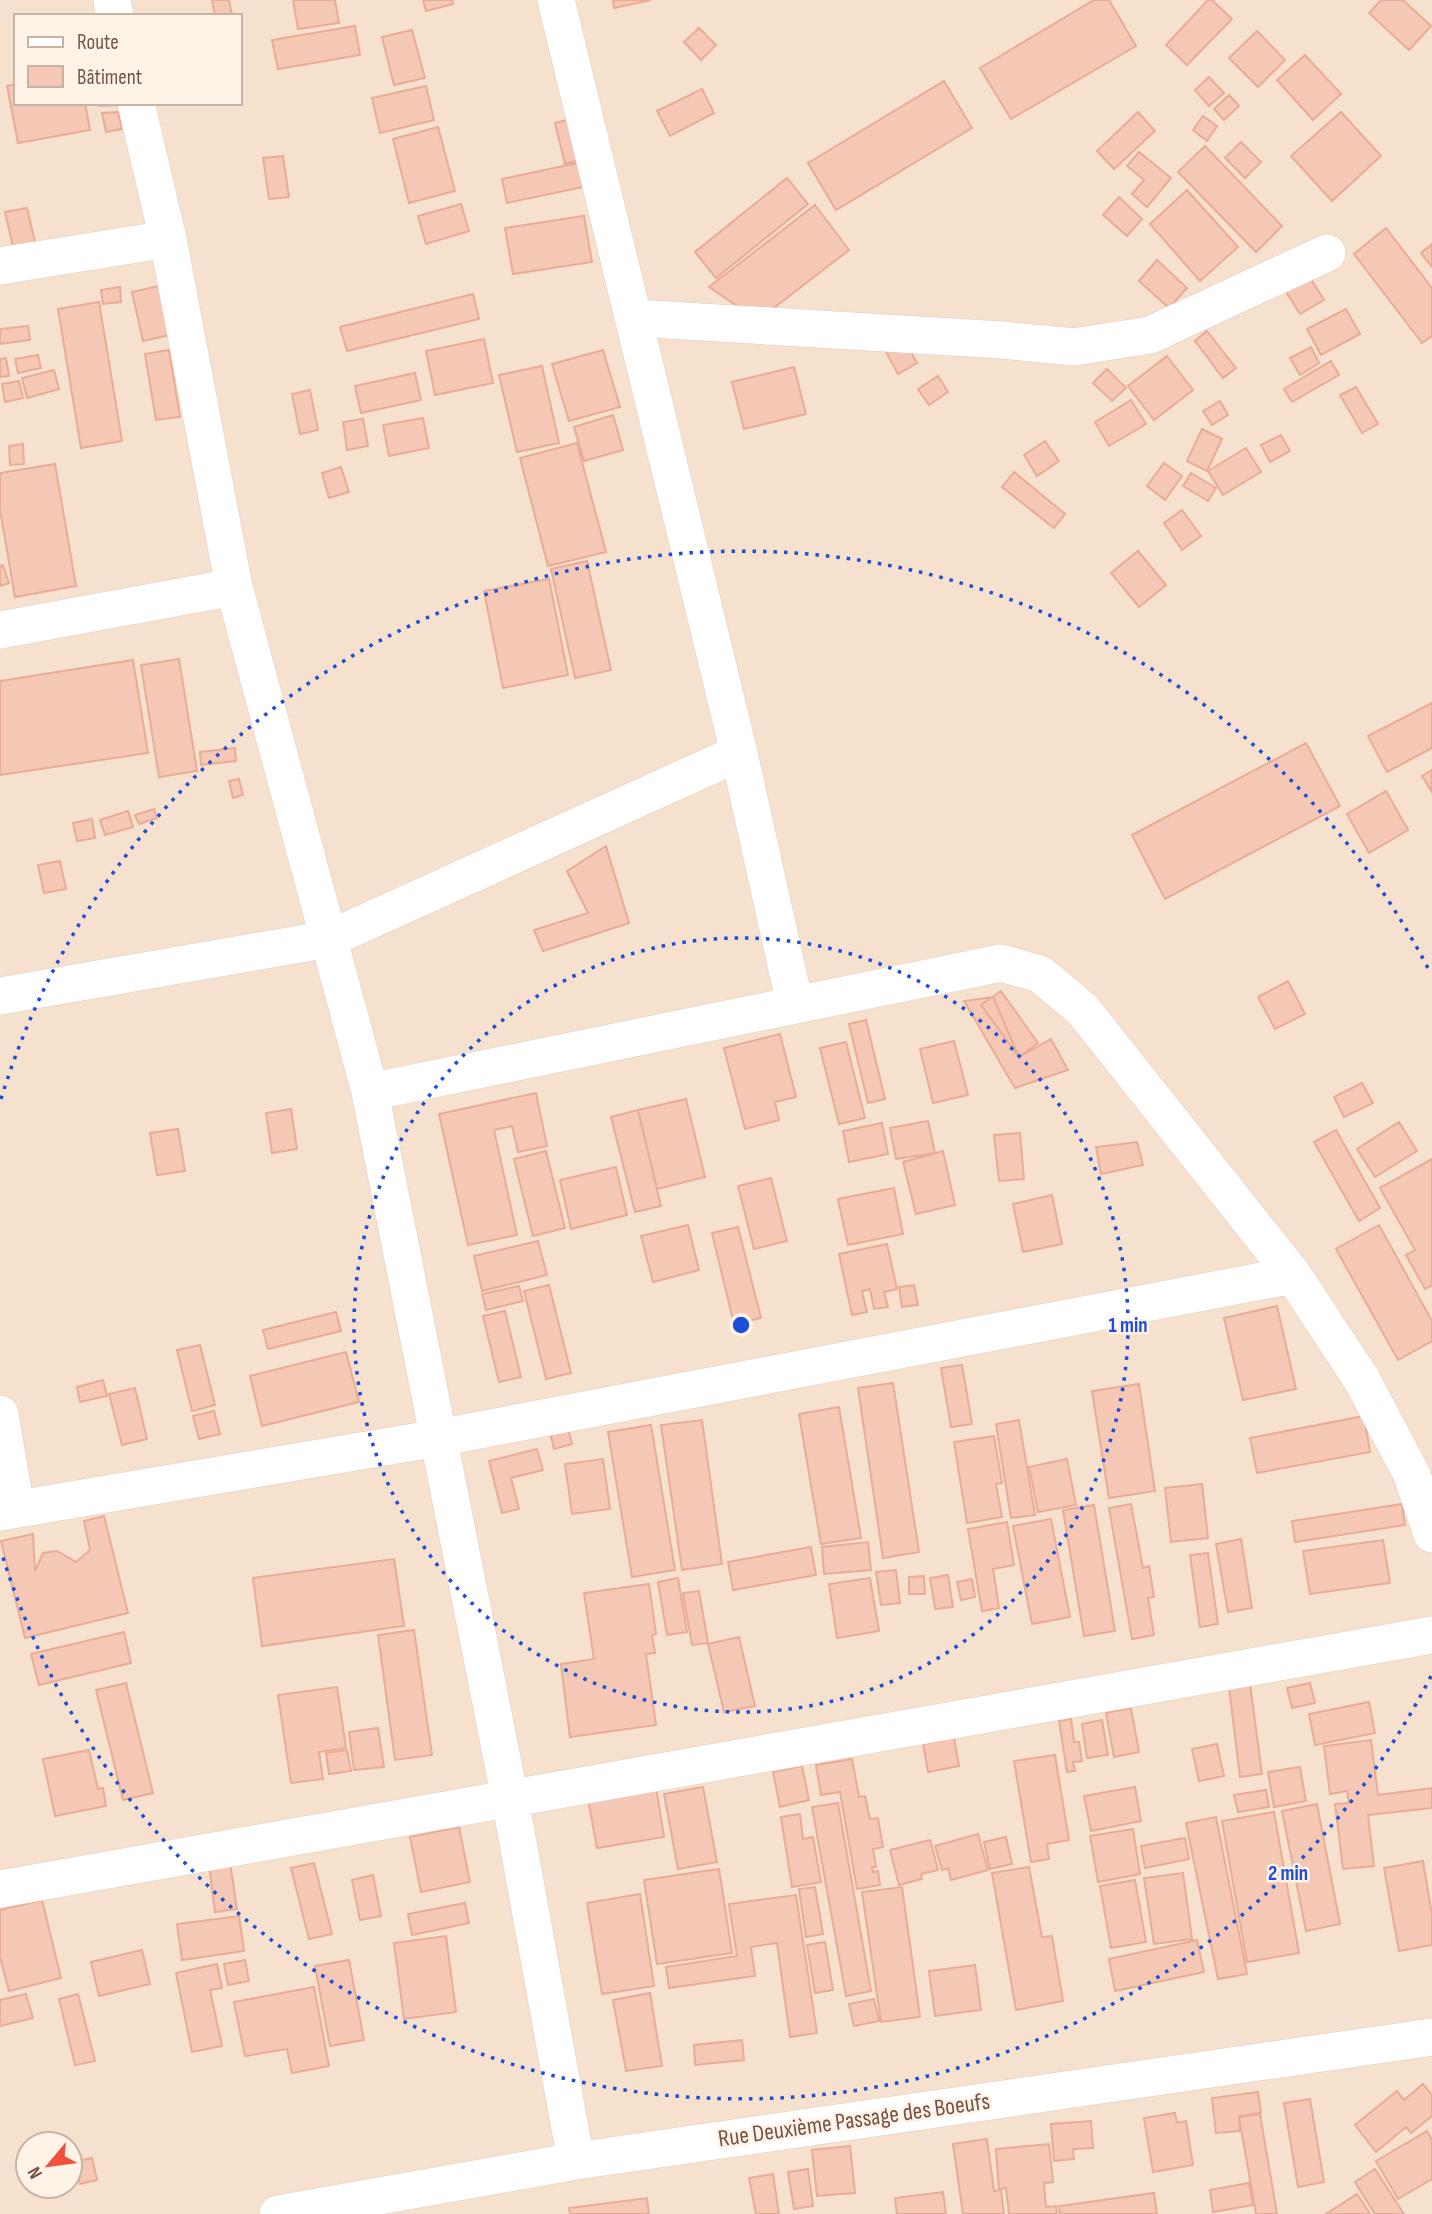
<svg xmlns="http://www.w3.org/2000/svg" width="1432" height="2214" font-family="'Sofia Sans Condensed',sans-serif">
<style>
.residential{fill:#f6e0ce;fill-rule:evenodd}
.building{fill:#f5c8b6;stroke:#e9ac95;stroke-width:2}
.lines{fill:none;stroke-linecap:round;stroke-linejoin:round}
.minor-casing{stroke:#e4ccbf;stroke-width:38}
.minor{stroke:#fff;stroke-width:37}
.ring{fill:none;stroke:#1d4ed8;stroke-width:3.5;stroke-dasharray:3.5 7}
.labels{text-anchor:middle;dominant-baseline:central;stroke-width:5;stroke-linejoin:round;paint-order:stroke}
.street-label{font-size:24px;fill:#765246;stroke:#fff3e8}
.centre{fill:#1d4ed8;stroke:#fff3e8;stroke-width:3.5}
.ring-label{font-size:21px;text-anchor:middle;font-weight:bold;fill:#1d4ed8;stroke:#fff3e8;stroke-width:5;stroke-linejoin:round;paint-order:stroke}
</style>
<rect width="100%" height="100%" fill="#feefe0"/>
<!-- residential -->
<path class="residential" d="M0,0H1432V2214H0ZM16,16H240V103H16ZM28,2144H70V2186H28Z"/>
<!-- building -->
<path class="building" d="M212,0H229L232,16H215Z
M293,0H335L339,23L298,29Z
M423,0H452L453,4L426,11Z
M613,0H651L614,8Z
M1094,0H1109L1136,46L1011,119L980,68Z
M1208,0H1212L1232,19L1187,65L1166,45Z
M1381,0H1403L1431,26L1409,50L1369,13Z
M355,26L360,55L278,69L272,40Z
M699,28L716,45L701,60L684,42Z
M412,30L425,78L394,85L382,37Z
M1257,31L1285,60L1258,87L1229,58Z
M1305,55L1341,94L1313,120L1277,80Z
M1209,77L1224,93L1209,106L1195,90Z
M944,81L972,128L836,210L808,163Z
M16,84V103H85L90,130L18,143L7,86Z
M426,86L434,120L380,133L372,98Z
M702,89L714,113L670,136L657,111Z
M1229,95L1239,106L1224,120L1214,109Z
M99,103H119V105L99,106Z
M118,112L122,129L106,132L102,113Z
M1138,112L1155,131L1114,169L1097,151Z
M1341,112L1381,156L1332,201L1291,156Z
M583,116L594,156L565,164L555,123Z
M1203,116L1217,126L1207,141L1193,130Z
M438,127L455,191L409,203L393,139Z
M1241,142L1261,162L1245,178L1225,158Z
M1205,146L1282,226L1256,252L1178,172Z
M1139,152L1171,178L1147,207L1132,194L1144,180L1127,166Z
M283,156L289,197L269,199L263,158Z
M592,160L597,184L507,203L502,179Z
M787,178L808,204L716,278L695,252Z
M1187,190L1238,247L1200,281L1150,224Z
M1119,197L1142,219L1127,236L1103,215Z
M461,204L469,231L426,244L418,216Z
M815,205L849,250L758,320L709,287Z
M27,208L37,250L15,255L5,212Z
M584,216L592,262L513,274L505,228Z
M1386,228L1432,288V336L1422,343L1354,254Z
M1432,244V267L1421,253Z
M1157,260L1187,288L1169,308L1139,281Z
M1309,276L1324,300L1300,314L1285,290Z
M159,286L170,335L143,341L132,292Z
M120,287L121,302L103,304L101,290Z
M473,294L479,319L347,351L340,327Z
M99,302L122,441L81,448L58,309Z
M1346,309L1360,334L1321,355L1307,329Z
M28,326L30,340L0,344V329Z
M1207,331L1236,368L1223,378L1195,341Z
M484,339L493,383L435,395L426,351Z
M905,342L917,363L898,374L886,352Z
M1311,347L1319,363L1300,375L1290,358Z
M169,350L180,417L156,420L145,354Z
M603,350L620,407L569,421L552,364Z
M38,355L41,368L18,373L15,359Z
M1167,356L1193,390L1154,420L1128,386Z
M6,358L9,376L0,377V359Z
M1331,361L1339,375L1292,402L1284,389Z
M542,366L559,443L517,452L499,375Z
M794,367L806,414L744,429L732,382Z
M1107,369L1126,388L1112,401L1093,383Z
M54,370L59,389L27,398L22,378Z
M415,373L421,400L361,413L355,386Z
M938,376L948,392L929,405L918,389Z
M19,381L23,398L5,402L2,384Z
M1356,387L1378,424L1362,433L1340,395Z
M310,390L318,430L300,434L292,394Z
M1131,400L1146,424L1109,446L1095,422Z
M1220,401L1228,415L1212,425L1203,411Z
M613,415L623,450L584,461L574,427Z
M423,418L429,448L389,456L383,425Z
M363,419L368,446L347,450L343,422Z
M1202,429L1222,439L1207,471L1187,461Z
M1281,435L1290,451L1270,462L1261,445Z
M1045,441L1059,461L1037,476L1024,455Z
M577,443L606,552L548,566L520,458Z
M23,444L24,464L10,465L9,446Z
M1246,448L1261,472L1223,495L1208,471Z
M1164,463L1182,476L1165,500L1147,486Z
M55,464L76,586L15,597L0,510V473Z
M341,467L349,492L329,498L322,473Z
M1014,472L1065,514L1054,528L1002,487Z
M1191,473L1216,488L1208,501L1183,486Z
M1182,510L1201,536L1182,550L1164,523Z
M1138,551L1166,585L1139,607L1111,573Z
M587,561L611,670L575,678L551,569Z
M3,565L9,583L0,586V566Z
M549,579L568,675L503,688L484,591Z
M179,659L197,771L159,777L141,665Z
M133,660L148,753L0,775V681Z
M1432,703V748L1387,772L1368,736Z
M1306,743L1340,806L1165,899L1132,835Z
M235,748L236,761L201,765L200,752Z
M1432,770V792L1422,776Z
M239,779L243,795L233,798L229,781Z
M1386,791L1408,830L1369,853L1347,814Z
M154,809L157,818L139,824L135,815Z
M128,811L133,827L105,835L100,820Z
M92,819L95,838L77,841L73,823Z
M606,846L629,923L543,951L534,930L588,913L567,871Z
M60,861L66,889L44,893L38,865Z
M1288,981L1305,1014L1275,1029L1258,997Z
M1001,991L1038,1043L1019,1057L981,1005Z
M993,997L1019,1057L1051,1039L1068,1070L1015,1088L964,1001Z
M866,1020L885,1099L868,1103L849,1024Z
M780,1034L796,1097L775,1102L779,1120L745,1129L724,1048Z
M954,1041L968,1095L933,1103L920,1049Z
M846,1042L865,1118L839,1124L820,1048Z
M1362,1083L1373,1103L1344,1117L1334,1097Z
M536,1093L547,1146L518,1152L512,1126L494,1130L517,1235L468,1245L439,1114Z
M686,1099L705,1177L657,1189L638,1110Z
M291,1109L297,1149L272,1153L266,1113Z
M638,1110L661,1206L635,1212L611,1117Z
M928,1121L935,1153L896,1159L890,1128Z
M1399,1122L1417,1151L1375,1177L1357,1149Z
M882,1123L888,1154L849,1162L843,1131Z
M178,1129L185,1171L157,1175L150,1133Z
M1336,1130L1380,1208L1359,1221L1314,1142Z
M1020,1133L1024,1179L999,1181L994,1135Z
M1137,1142L1143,1165L1101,1174L1096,1147Z
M546,1151L565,1228L533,1236L514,1159Z
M943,1151L955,1205L916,1214L903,1162Z
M1432,1159V1285L1425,1289L1406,1255L1415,1250L1380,1188Z
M616,1167L627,1215L571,1229L560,1180Z
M771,1178L787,1241L754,1249L738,1186Z
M894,1188L903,1234L848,1245L838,1199Z
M1052,1195L1062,1244L1023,1252L1013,1204Z
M688,1225L699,1270L653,1282L641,1236Z
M1379,1225L1432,1321V1341L1398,1360L1336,1249Z
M738,1227L761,1318L734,1324L712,1233Z
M538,1241L547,1275L482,1291L474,1256Z
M887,1244L897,1289L884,1292L888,1307L874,1309L870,1289L862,1291L867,1312L852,1315L839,1254Z
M549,1285L571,1373L546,1379L524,1291Z
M914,1285L918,1305L902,1307L899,1287Z
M519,1286L523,1301L486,1310L482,1294Z
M1277,1306L1296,1389L1243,1400L1224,1318Z
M505,1311L521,1377L499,1382L483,1316Z
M336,1312L341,1331L268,1349L263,1330Z
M200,1345L215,1405L192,1411L177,1350Z
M346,1352L359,1402L262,1426L250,1376Z
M962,1365L972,1424L951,1427L941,1368Z
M103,1380L107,1396L80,1402L77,1387Z
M893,1383L919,1552L883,1558L858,1388Z
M1139,1384L1155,1491L1109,1498L1092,1391Z
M135,1388L147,1439L122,1445L109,1394Z
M839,1407L861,1538L821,1544L799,1414Z
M214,1411L220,1434L199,1439L193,1416Z
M1364,1416L1370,1452L1257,1473L1250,1438Z
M702,1420L722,1564L682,1570L661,1425Z
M1019,1420L1035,1515L1011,1518L996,1424Z
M651,1425L675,1570L632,1577L608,1432Z
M568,1428L572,1444L554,1449L550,1432Z
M994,1436L1002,1483L996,1484L1002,1517L967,1523L954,1442Z
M537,1449L543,1470L511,1478L519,1509L502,1513L489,1461Z
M603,1459L610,1509L572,1514L565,1464Z
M1067,1459L1076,1505L1038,1512L1029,1467Z
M1202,1484L1208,1538L1171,1542L1165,1488Z
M1131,1504L1143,1568L1149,1566L1154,1597L1148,1598L1154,1635L1132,1639L1109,1508Z
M1402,1504L1405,1525L1295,1542L1292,1521Z
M1094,1505L1115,1631L1084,1636L1063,1510Z
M104,1516L128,1613L25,1638L1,1541L33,1534L35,1571L43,1553L57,1551L76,1562L90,1550L84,1521Z
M1051,1519L1070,1617L1032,1624L1013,1526Z
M1007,1522L1014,1565L993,1569L999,1608L982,1611L968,1529Z
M1241,1539L1252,1608L1228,1612L1216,1544Z
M1383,1540L1390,1583L1310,1594L1303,1551Z
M868,1542L871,1570L824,1574L822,1547Z
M811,1547L816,1575L733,1590L728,1562Z
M1208,1553L1218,1624L1200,1627L1190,1555Z
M394,1559L404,1626L262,1646L253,1578Z
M896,1570L900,1603L881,1605L876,1572Z
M948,1575L953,1607L935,1609L930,1578Z
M924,1576L925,1594H909V1577Z
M678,1578L687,1632L667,1635L658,1582Z
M870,1578L879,1631L837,1638L829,1584Z
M972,1579L975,1597L961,1600L957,1582Z
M649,1584L656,1634L652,1635L655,1653L646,1654L656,1725L570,1737L561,1664L594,1659L584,1593Z
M699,1591L708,1643L692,1645L683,1593Z
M414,1630L432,1755L395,1760L378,1635Z
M124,1632L131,1663L39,1685L31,1654Z
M739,1637L755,1706L724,1712L708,1644Z
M126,1683L153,1793L123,1800L96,1690Z
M1310,1683L1315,1703L1292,1708L1287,1688Z
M1250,1684L1262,1774L1240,1777L1229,1687Z
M337,1687L346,1748L319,1752L323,1779L291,1783L278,1695Z
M1369,1702L1375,1733L1315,1745L1309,1714Z
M1131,1708L1139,1752L1114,1757L1106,1713Z
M1071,1719L1074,1742H1079L1082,1761L1073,1762L1075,1771L1067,1772L1059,1721Z
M1102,1720L1108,1755L1087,1758L1082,1724Z
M378,1728L384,1767L354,1770L349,1732Z
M954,1738L959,1766L928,1772L923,1744Z
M1371,1740L1378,1795L1432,1788V1808L1368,1815L1374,1866L1343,1869L1335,1804L1349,1803L1347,1791L1330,1794L1324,1746Z
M1217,1744L1224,1776L1199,1781L1192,1749Z
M89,1750L98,1789L103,1788L106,1806L55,1816L43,1759Z
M347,1750L351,1771L329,1774L326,1753Z
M1055,1755L1069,1840L1047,1844L1049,1859L1031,1862L1014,1761Z
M852,1759L859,1797L865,1796L870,1819L878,1818L883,1847L873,1849L876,1867H872L873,1872L878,1871L880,1885L857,1889L840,1792L821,1795L816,1765Z
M802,1766L809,1800L780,1807L773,1772Z
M1300,1767L1306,1801L1274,1807L1268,1772Z
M656,1787L664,1837L597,1848L588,1799Z
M703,1787L717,1862L678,1869L664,1794Z
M1135,1787L1141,1821L1091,1831L1084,1796Z
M1266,1790L1269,1807L1238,1812L1234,1795Z
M838,1803L871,1991L846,1996L812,1807Z
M1317,1804L1340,1924L1306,1931L1282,1811Z
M1274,1812L1299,1953L1247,1962L1222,1821Z
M800,1814L803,1839L813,1837L821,1882L792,1887L781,1817Z
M1216,1817L1247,1974L1218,1979L1186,1823Z
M459,1827L470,1882L421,1892L410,1837Z
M1133,1829L1140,1874L1098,1882L1090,1836Z
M978,1834L988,1870L951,1880L948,1868L942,1870L935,1846Z
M1006,1837L1012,1864L990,1869L984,1842Z
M1185,1838L1189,1859L1145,1868L1141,1846Z
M930,1840L938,1870L921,1874L922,1879L899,1885L890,1850Z
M1423,1861L1432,1915V1945L1399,1951L1384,1868Z
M230,1862L237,1909L215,1912L209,1865Z
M314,1863L332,1934L309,1939L291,1868Z
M1029,1867L1042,1937L1052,1936L1063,2001L1016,2010L992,1873Z
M719,1869L732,1953L657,1964L644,1880Z
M1183,1873L1192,1939L1154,1944L1144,1878Z
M373,1875L381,1916L360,1920L352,1880Z
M1135,1880L1146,1942L1111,1948L1100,1886Z
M815,1887L823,1934L806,1937L799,1889Z
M902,1887L920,2017L881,2022L862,1892Z
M640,1894L654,1986L602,1994L587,1903Z
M796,1895L817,2033L790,2037L777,1943L751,1947L755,1976L669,1988L666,1967L737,1956L729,1904Z
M42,1900L61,1978L9,1991L0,1957V1910Z
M465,1903L469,1923L412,1935L408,1914Z
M239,1916L244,1951L182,1960L177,1924Z
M446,1936L456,2012L404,2019L394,1943Z
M1197,1940L1204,1972L1115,1991L1109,1959Z
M825,1942L833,1990L815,1993L807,1945Z
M142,1950L150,1984L99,1996L91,1962Z
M245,1960L249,1981L228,1985L224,1964Z
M349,1960L364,2040L330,2046L315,1966Z
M217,1964L222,1988L210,1990L222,2046L192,2052L176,1973Z
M975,1965L981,2010L935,2016L929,1971Z
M314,1987L329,2066L292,2073L287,2049L245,2056L234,2002Z
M650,1993L662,2066L626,2071L613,2000Z
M26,1994L33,2018L0,2026V2000Z
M78,1994L95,2061L75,2065L59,1999Z
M874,1999L879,2021L854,2026L849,2004Z
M742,2040L744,2060L695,2065L694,2045Z
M1423,2084L1432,2095V2116L1411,2133L1406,2127L1376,2152L1355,2125L1397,2091L1404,2100Z
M1258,2092L1261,2113L1239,2116L1240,2131L1216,2133L1212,2098Z
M1310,2099L1324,2182L1298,2187L1284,2103Z
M1175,2113L1177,2123L1186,2121L1193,2165L1153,2172L1144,2118Z
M1260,2114L1277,2214H1256L1239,2117Z
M1091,2121L1093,2148L1073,2149L1074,2159L1054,2161L1051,2124Z
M1427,2131L1432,2140V2179L1398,2199L1376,2161Z
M987,2139L994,2191L1001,2190L1004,2214H963L953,2144Z
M1049,2144L1053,2182L1044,2183L1046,2207L1056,2206L1057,2214H1009L1006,2188L999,2189L996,2149Z
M850,2146L855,2193L817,2196L812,2150Z
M92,2158L97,2180L80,2184L74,2162Z
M808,2169L813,2206L794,2209L788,2172Z
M1375,2169L1404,2214H1375L1355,2182Z
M773,2174L779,2214H756L749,2178Z
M1249,2183L1253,2205L1213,2212L1210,2190Z
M943,2192L946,2214H897L895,2198Z
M1154,2193L1157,2214H1060L1059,2206Z
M1357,2194L1370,2214H1326Z
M647,2198L649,2214H570L569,2208Z"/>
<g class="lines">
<!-- minor casing -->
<g class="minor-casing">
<path id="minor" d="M112,0L115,16
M556,0L739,753L795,1005
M136,103L168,239L234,587L370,1092L510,1799L576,2161
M0,266L168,239
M635,318L1002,340L1074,347L1150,335L1327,253
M0,630L234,587
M0,996L329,939L739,753
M370,1092L1001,963L1040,974L1083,1010L1293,1275L1362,1380L1412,1475L1432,1534
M0,1414L16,1509
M0,1512L438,1438L1293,1275
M0,1889L1432,1635
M278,2214L576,2161L1432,2037"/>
</g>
<!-- minor -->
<use href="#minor" class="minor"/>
</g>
<!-- distance rings -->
<g class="ring">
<circle cx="741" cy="1325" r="387"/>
<path d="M1431 1676A774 774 0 0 1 1 1551M1 1099A774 774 0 0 1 1431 974"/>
</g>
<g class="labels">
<!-- street labels -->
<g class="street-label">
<text transform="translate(854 2120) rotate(-8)">Rue Deuxième Passage des Boeufs</text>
</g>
</g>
<circle cx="741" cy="1325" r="10" class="centre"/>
<g class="ring-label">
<text x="1128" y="1332">1 min</text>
<text x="1288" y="1880">2 min</text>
</g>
<!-- legend -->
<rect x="14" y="14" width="228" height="91" fill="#fff3e8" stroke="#c8b3a7" stroke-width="2"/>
<rect x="28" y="37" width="35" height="10" fill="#ffffff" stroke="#c8b3a7" stroke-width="2"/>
<text x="77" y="49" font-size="21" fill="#765246">Route</text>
<rect x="28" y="66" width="35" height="21" fill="#f5c8b6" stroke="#c8b3a7" stroke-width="2"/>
<text x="77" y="84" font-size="21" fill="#765246">Bâtiment</text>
<!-- north arrow -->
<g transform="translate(49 2165) rotate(241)"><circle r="33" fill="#fff3e8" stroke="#c8b3a7" stroke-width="2"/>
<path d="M0-5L12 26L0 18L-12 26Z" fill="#f1513c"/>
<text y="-10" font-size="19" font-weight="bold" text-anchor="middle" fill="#765246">N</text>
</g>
</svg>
